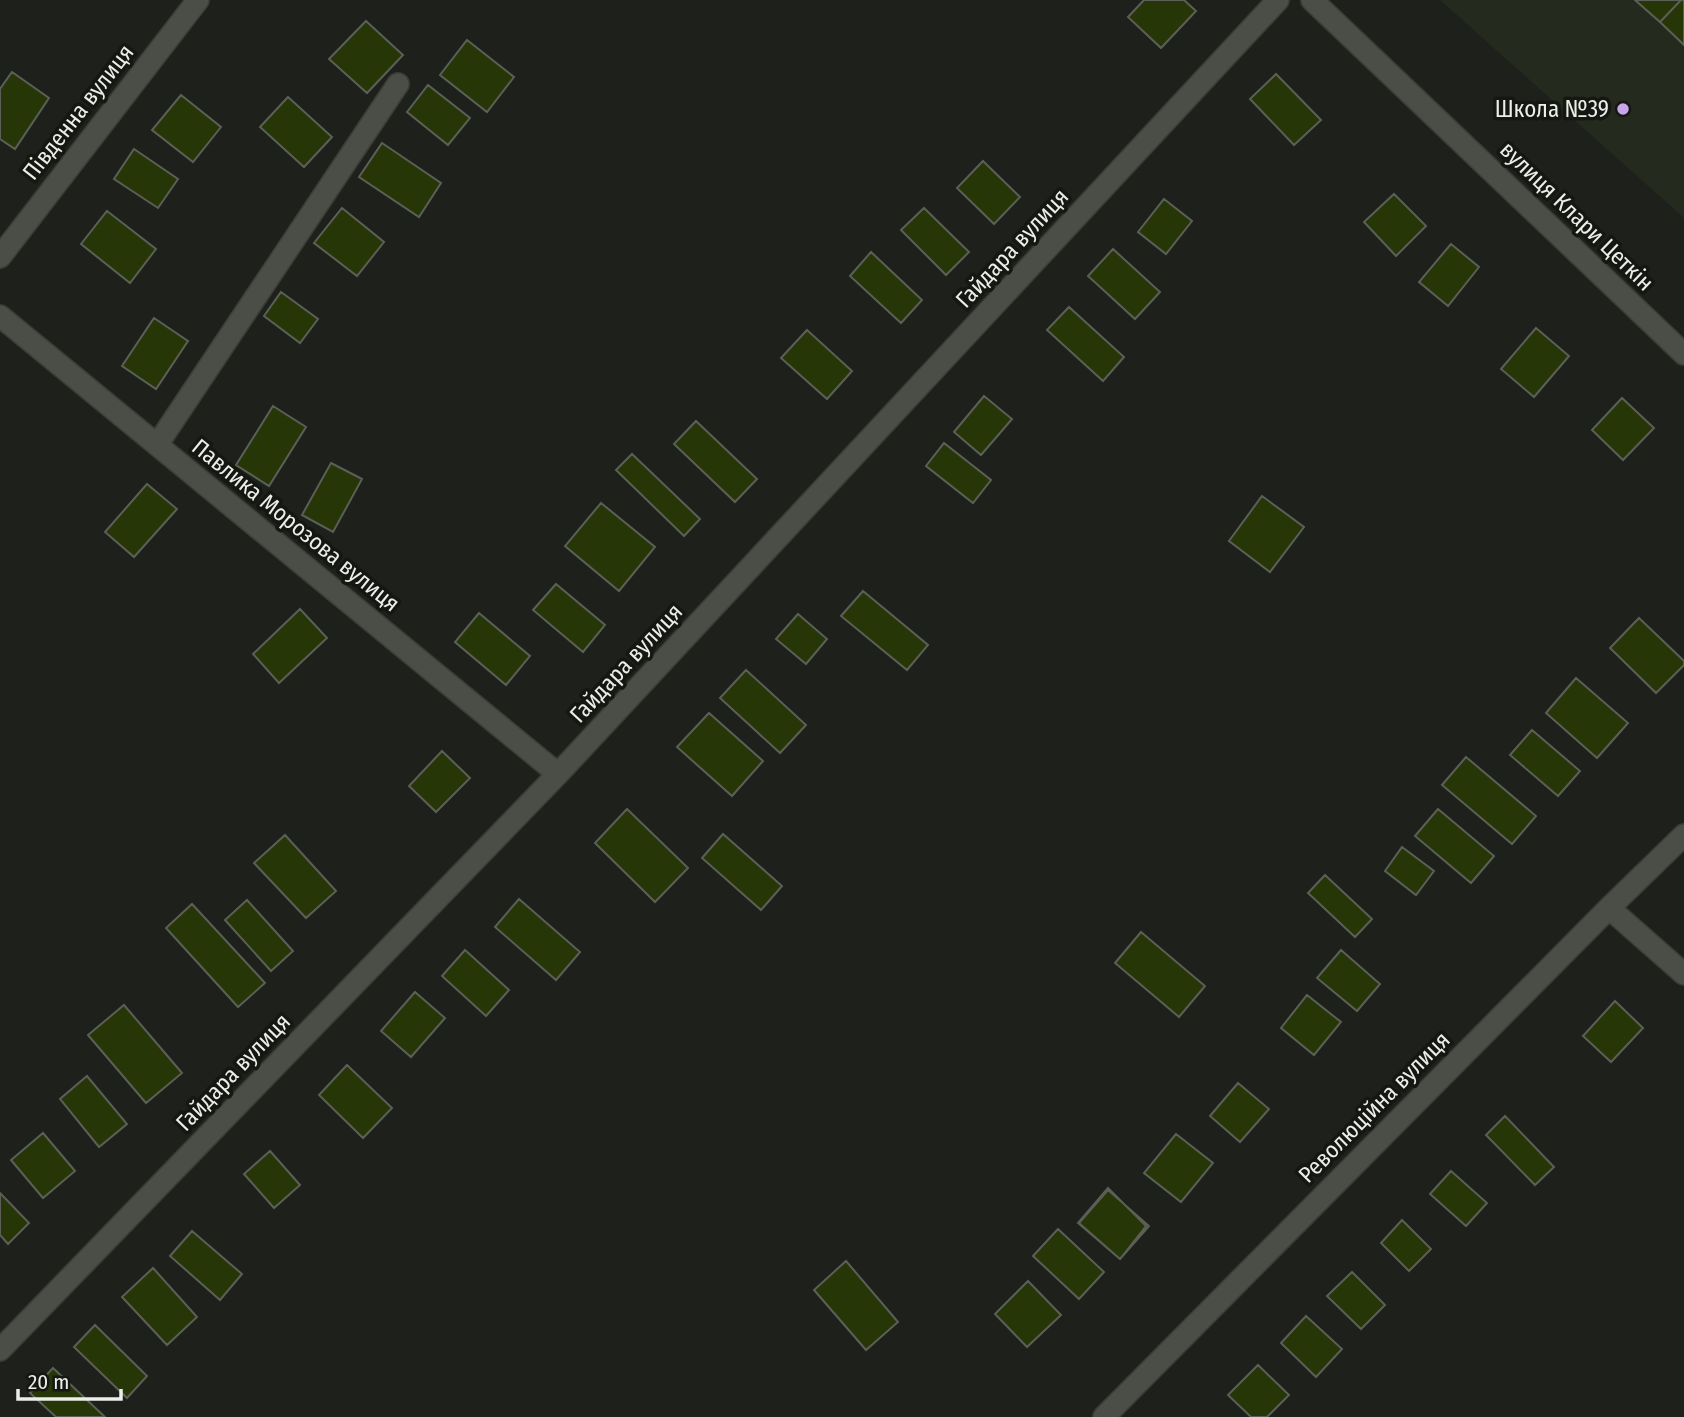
<svg xmlns="http://www.w3.org/2000/svg" width="1684" height="1417" font-family="'Fira Sans Condensed',sans-serif">
<style>
.built{fill:#252a1f}
.building{fill:#263606;stroke:#5c5f58;stroke-width:2}
.lines{fill:none;stroke-linecap:round;stroke-linejoin:round}
.minor-casing{stroke:#3a3c38;stroke-width:24}
.minor{stroke:#4b4e47;stroke-width:21}
.poi-dot{fill:#c9a5ee;stroke:#151712;stroke-width:2.5}
.labels{text-anchor:middle;dominant-baseline:central;stroke-width:7;stroke-linejoin:round;paint-order:stroke}
.poi-label{font-size:23px;fill:#eceeea;stroke:#151712;text-anchor:end}
.street-label{font-size:23px;fill:#eceeea;stroke:#151712}
</style>
<rect width="100%" height="100%" fill="#1e201b"/>
<!-- built -->
<path class="built" d="M1440,0H1684V218Z"/>
<!-- building -->
<path class="building" d="M1144,0H1184L1196,11L1161,48L1128,17Z
M1635,0H1681L1660,22Z
M1681,0H1684V45L1660,22Z
M366,21L403,55L367,93L329,59Z
M467,40L514,77L487,112L440,75Z
M12,72L49,98L15,149L0,139V89Z
M1276,74L1321,120L1294,145L1250,99Z
M428,85L470,118L448,145L407,112Z
M181,95L221,127L193,162L152,130Z
M288,97L332,137L304,167L260,127Z
M382,143L441,183L419,217L359,177Z
M134,149L178,179L158,208L114,179Z
M983,161L1020,197L994,224L957,188Z
M1394,194L1426,226L1396,256L1364,222Z
M1164,199L1192,221L1166,254L1138,232Z
M342,208L384,242L357,276L314,243Z
M924,208L969,252L946,275L901,230Z
M107,211L156,249L130,283L81,244Z
M1451,244L1479,267L1448,306L1419,282Z
M1113,249L1160,292L1135,319L1088,276Z
M871,252L922,300L901,323L850,276Z
M281,292L318,319L300,343L264,316Z
M1069,307L1124,357L1103,381L1047,330Z
M154,318L188,341L156,389L122,366Z
M1536,328L1569,356L1534,397L1501,369Z
M807,330L852,371L827,399L781,358Z
M984,396L1012,419L981,455L954,432Z
M1622,398L1654,428L1623,460L1592,430Z
M273,406L306,427L269,486L236,465Z
M696,421L757,479L735,502L674,444Z
M944,443L991,480L973,503L926,466Z
M632,454L700,519L684,536L616,470Z
M331,463L362,479L333,532L302,515Z
M147,484L177,509L134,557L105,532Z
M1262,496L1304,527L1270,572L1229,541Z
M601,503L655,547L619,591L565,546Z
M556,584L605,625L583,652L533,610Z
M863,591L928,645L907,670L841,616Z
M300,609L327,638L279,683L253,654Z
M479,613L530,656L506,685L455,642Z
M798,614L827,639L806,664L776,639Z
M1639,618L1684,661V665L1656,693L1610,648Z
M746,670L806,725L780,753L720,698Z
M1576,678L1628,723L1597,758L1546,713Z
M709,713L763,761L732,796L677,747Z
M1532,730L1580,771L1558,796L1510,755Z
M442,751L470,778L436,812L409,786Z
M1466,757L1536,816L1512,844L1442,785Z
M627,809L688,868L655,902L595,843Z
M1438,809L1494,856L1471,883L1415,836Z
M723,834L782,886L761,910L702,858Z
M285,835L336,891L306,918L254,863Z
M1402,847L1434,871L1416,895L1385,871Z
M1325,875L1372,919L1355,937L1308,893Z
M519,899L580,952L556,980L495,927Z
M247,900L293,951L271,971L225,920Z
M192,904L265,983L238,1007L166,928Z
M1141,932L1205,986L1179,1017L1115,963Z
M465,950L509,990L486,1016L442,976Z
M1341,950L1380,984L1357,1011L1317,978Z
M415,992L445,1018L411,1057L381,1031Z
M1307,995L1341,1022L1314,1055L1281,1028Z
M1615,1001L1643,1028L1611,1062L1583,1036Z
M124,1005L182,1073L146,1103L88,1035Z
M347,1065L392,1108L363,1138L319,1095Z
M87,1076L127,1124L99,1147L60,1099Z
M1238,1083L1269,1109L1240,1142L1210,1116Z
M1505,1116L1554,1167L1535,1185L1486,1135Z
M43,1133L75,1171L43,1198L11,1160Z
M1176,1134L1213,1163L1181,1202L1144,1173Z
M270,1151L300,1185L274,1208L244,1174Z
M1451,1171L1487,1203L1466,1226L1430,1194Z
M1108,1188L1146,1226L1120,1259L1078,1223Z
M1108,1190L1149,1226L1120,1259L1079,1223Z
M0,1193L29,1223L8,1244L0,1235Z
M1402,1220L1431,1249L1409,1271L1381,1243Z
M1058,1229L1104,1272L1079,1299L1033,1256Z
M192,1231L242,1274L220,1300L170,1256Z
M846,1261L898,1322L866,1350L814,1290Z
M153,1268L197,1317L167,1345L122,1297Z
M1352,1272L1385,1305L1361,1329L1327,1296Z
M1028,1281L1061,1315L1027,1347L995,1314Z
M1306,1316L1342,1349L1316,1377L1281,1343Z
M95,1325L147,1376L127,1398L74,1347Z
M1258,1365L1289,1395L1267,1417H1251L1228,1395Z
M53,1368L105,1417H56L30,1393Z"/>
<g class="lines">
<!-- minor casing -->
<g class="minor-casing">
<path id="minor" d="M1312,0L1684,354
M0,257L198,0
M0,316L558,774
M157,445L398,84
M1609,908L1684,974
M0,1350L558,774L1278,0
M1104,1417L1609,908L1684,835"/>
</g>
<!-- minor -->
<use href="#minor" class="minor"/>
</g>
<!-- markers -->
<circle class="poi-dot" cx="1623" cy="109" r="7"/>
<g class="labels">
<!-- poi labels -->
<g class="poi-label">
<text x="1609" y="109">Школа №39</text>
</g>
<!-- street labels -->
<g class="street-label">
<text transform="translate(78 112) rotate(-52)">Південна вулиця</text>
<text transform="translate(1577 216) rotate(44)">вулиця Клари Цеткін</text>
<text transform="translate(1012 248) rotate(-47)">Гайдара вулиця</text>
<text transform="translate(296 525) rotate(39)">Павлика Морозова вулиця</text>
<text transform="translate(626 663) rotate(-47)">Гайдара вулиця</text>
<text transform="translate(233 1072) rotate(-46)">Гайдара вулиця</text>
<text transform="translate(1374 1107) rotate(-45)">Революційна вулиця</text>
</g>
</g>
<!-- scale -->
<path d="M18 1389v10h103v-10" fill="none" stroke="#eceeea" stroke-width="3.5"/>
<text x="28" y="1389" font-size="21" fill="#eceeea" stroke="#151712" stroke-width="5" paint-order="stroke">20 m</text>
</svg>
